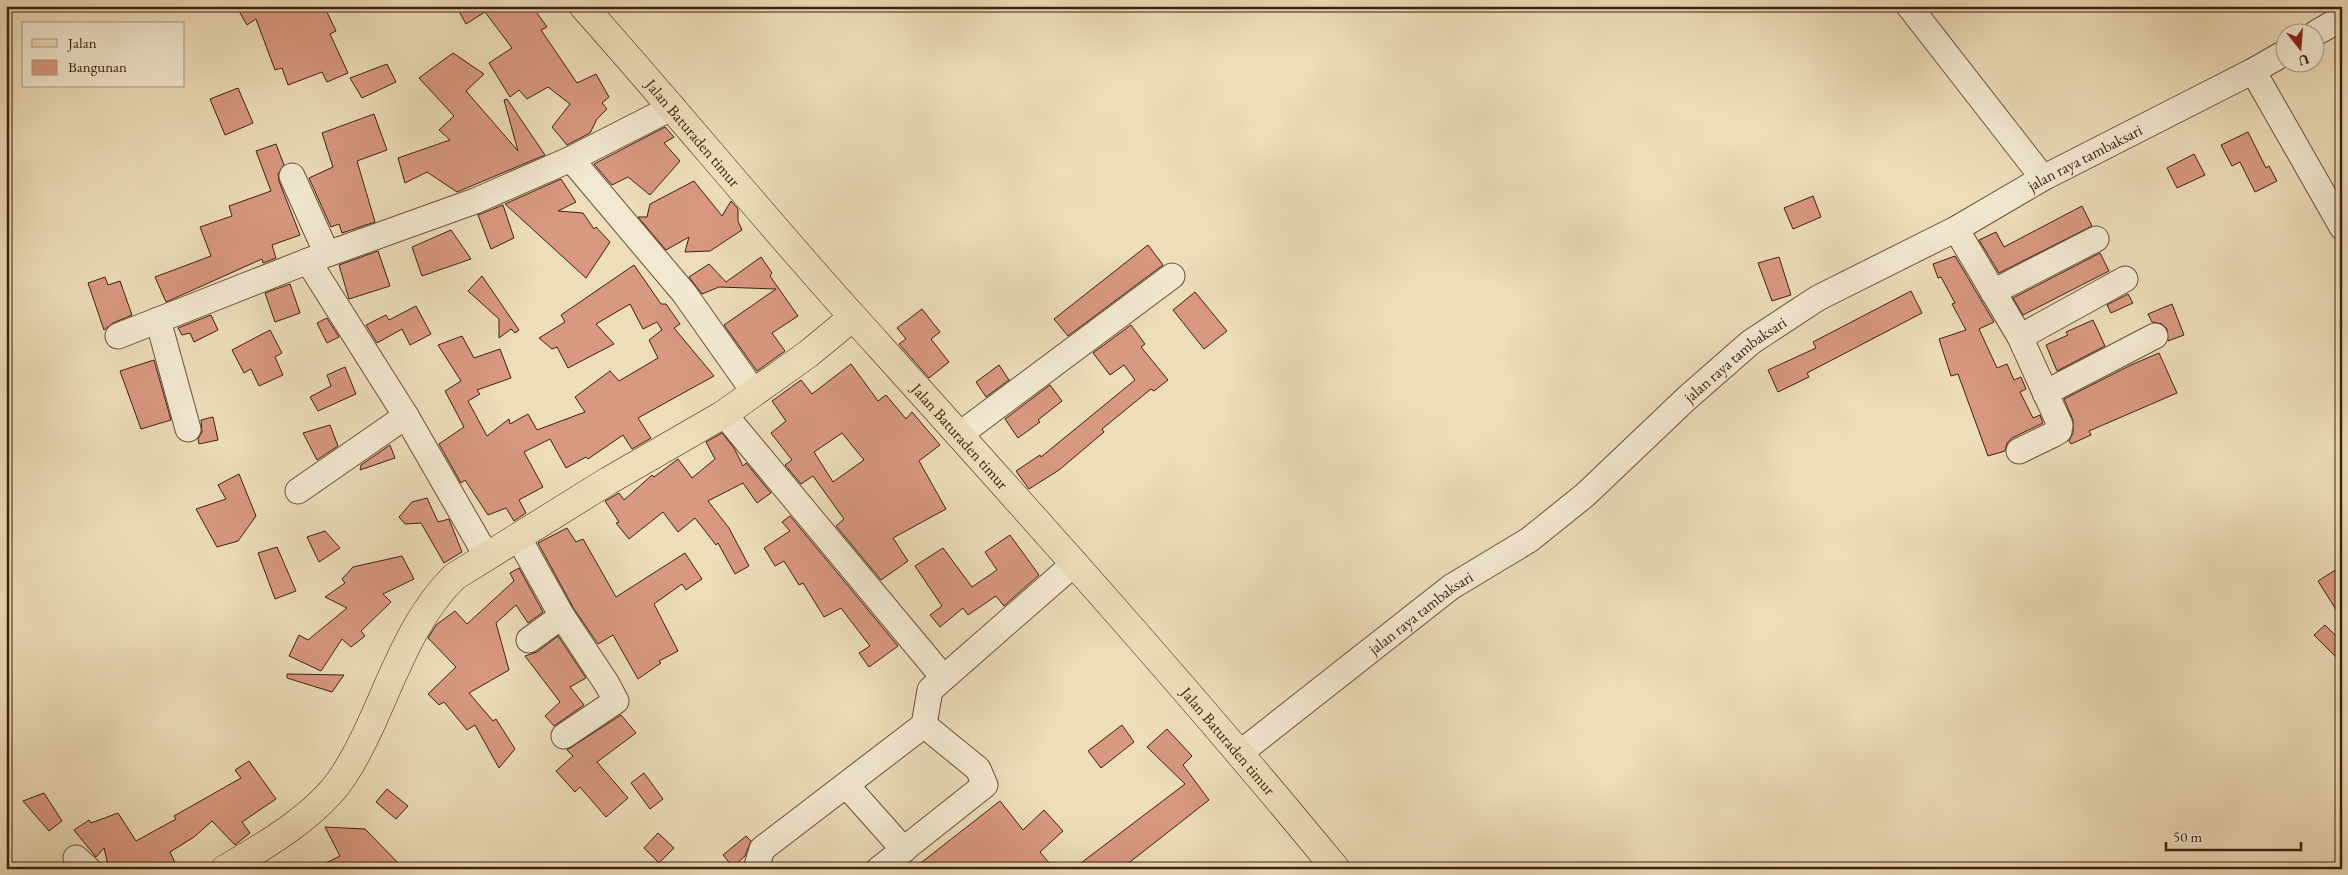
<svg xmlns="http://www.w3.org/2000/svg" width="2348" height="875" font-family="'EB Garamond',serif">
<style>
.building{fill:#d99880;stroke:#3e2011;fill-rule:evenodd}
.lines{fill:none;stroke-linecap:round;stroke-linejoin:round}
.minor-casing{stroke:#6a4f3b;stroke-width:27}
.major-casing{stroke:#3e2011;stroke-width:29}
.minor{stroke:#f3e9d2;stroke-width:25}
.major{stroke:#edddb9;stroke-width:28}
.labels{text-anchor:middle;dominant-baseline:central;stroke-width:5;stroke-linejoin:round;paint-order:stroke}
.street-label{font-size:16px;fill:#3e2011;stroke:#f3e9d2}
</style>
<rect width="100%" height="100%" fill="#edddb9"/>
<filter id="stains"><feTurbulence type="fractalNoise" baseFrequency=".004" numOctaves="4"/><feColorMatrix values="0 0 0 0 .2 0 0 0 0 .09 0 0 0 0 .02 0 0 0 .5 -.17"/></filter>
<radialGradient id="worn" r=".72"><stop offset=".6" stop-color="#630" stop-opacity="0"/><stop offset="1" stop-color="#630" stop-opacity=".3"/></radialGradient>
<!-- building -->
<path class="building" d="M236,6H324L336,31L330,34L348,73L327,82L322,72L288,85L282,68L275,70L256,19L247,25Z
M456,6H532L547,27L541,30L577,83L596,74L609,97L602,103L607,109L597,119L590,133L567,145L552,127L570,104L548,87L527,99L519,90L510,97L489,63L512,48L485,12L466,24Z
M453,53L484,74L466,91L518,151L504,100L507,99L545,155L457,192L427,172L405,183L398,158L450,140L439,130L454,116L419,78Z
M387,64L396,82L362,98L350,78Z
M238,88L253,123L225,135L210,99Z
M374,114L387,150L357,161L375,222L342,233L339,224L331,227L309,178L333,167L322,133Z
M665,127L674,137L664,143L680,161L650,195L628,177L612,185L594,164Z
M2248,132L2266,168L2269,166L2277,181L2255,192L2240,162L2232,166L2221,145Z
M276,144L284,165L278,174L279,181L300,235L272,245L276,258L263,263L262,259L166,302L155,277L211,256L200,227L232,216L229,206L271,191L256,151Z
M2194,154L2205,175L2177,188L2167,168Z
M561,179L576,202L558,211L583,213L594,229L596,227L610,242L586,278L505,204Z
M694,181L722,216L731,201L738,209V221L742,230L710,251L685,252L689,237L666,250L638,217H647L650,204Z
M1813,196L1821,217L1793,229L1784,208Z
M503,205L514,238L491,249L478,215Z
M2082,206L2092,226L1999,273L1979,240L1996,232L2004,247Z
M451,230L471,259L422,276L412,247Z
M1148,245L1163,265L1068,336L1054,319Z
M378,251L390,286L349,299L339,265Z
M2100,253L2109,271L2023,315L2013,298Z
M1955,256L1994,322L1979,329L1997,368L2007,364L2014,380L2021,377L2026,389L2020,392L2033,418L2040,415L2043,423L2012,438L2007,443L2005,451L1988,456L1958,374L1951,376L1939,339L1966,330L1952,304L1955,303L1941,277L1938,278L1933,264Z
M761,257L772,273L770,276L798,316L772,333L785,351L757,371L724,325L776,289L719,287L702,294L689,277L709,264L726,282Z
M1779,257L1791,295L1772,301L1758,263Z
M634,265L661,304H666L680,324L674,328L714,376L638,418L651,438L632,449L623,435L588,459L586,457L566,468L550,439L524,452L543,487L519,500L526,513L514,521L506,508L488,515L465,480L461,483L439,444L464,427L445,391L461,381L438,345L462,336L474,358L500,349L511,378L477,390L480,394L468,401L487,436L509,419L510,424L528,414L537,430L585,412L575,397L610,371L619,381L658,358L649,340L662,330L657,322L643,329L630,304L596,324L614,344L568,368L557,347L552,349L539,338L565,322L561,315Z
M482,276L519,330L515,333L511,329L499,338V319L468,291Z
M105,277L108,285L120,281L132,315L113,323L104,330L88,283Z
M290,284L300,313L275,322L265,293Z
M1911,291L1922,313L1807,373L1809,377L1778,392L1768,370L1816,348L1813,342Z
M1195,292L1227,331L1204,349L1173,310Z
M2128,294L2133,303L2111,313L2107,305Z
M2172,304L2184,335L2168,341L2167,329L2162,324L2152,322L2148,314Z
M416,306L431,334L410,345L402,329L377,343L366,325L386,315L389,320Z
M922,309L940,332L931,339L949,362L929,378L899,344L906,339L897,328Z
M211,315L218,330L194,342L190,333L182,335L178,328Z
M327,318L339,337L327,343L317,323Z
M2093,320L2105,346L2057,371L2046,345L2068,335L2066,332Z
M1131,325L1145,344L1141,347L1168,380L1154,391L1151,389L1102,429L1104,432L1059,470L1029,489L1016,471L1040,455L1041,457L1135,380L1124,365L1110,375L1093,353Z
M270,330L282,353L275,357L283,375L259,386L251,369L244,373L232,350Z
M2159,353L2177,393L2089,431L2091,435L2071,444L2069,441L2073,433V420L2064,399L2131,365Z
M154,360L171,420L141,429L120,371Z
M851,364L878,401L886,395L906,419L912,412L940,445L919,461L946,509L893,538L908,561L881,580L836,526L844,519L813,476L801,484L785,465L792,460L771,433L786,421L772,401L801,380L812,394ZM842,433L864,460L833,482L814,452Z
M999,365L1009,380L986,397L976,382Z
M345,367L356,394L318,411L310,397L331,386L327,375Z
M1050,385L1062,401L1038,420L1040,422L1018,438L1005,419Z
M213,417L218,440L199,444L198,439L202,432L201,420Z
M330,425L338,446L317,460L303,433Z
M722,433L734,448L743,466L746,463L771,493L757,503L743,483L708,501L729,528L749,566L735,574L718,543L716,545L695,518L678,532L663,512L629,539L616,523L619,522L605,501L619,493L624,500L652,475L654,477L678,459L692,478L715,459L706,442Z
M390,445L395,458L360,470L361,465Z
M239,474L256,516L238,541L217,547L196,509L226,499L218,485Z
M427,498L438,522L449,519L462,552L444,563L421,523L405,524L399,517L412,502Z
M790,516L898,646L869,667L859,653L870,646L841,608L824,617L803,583L799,585L784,561L775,566L764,548L790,531L782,522Z
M567,528L576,542L583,539L616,597L685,553L702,579L686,590L682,584L654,604L678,651L659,661L661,663L638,679L613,635L598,644L574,609L538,543Z
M325,531L340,548L319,562L307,537Z
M1010,535L1039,575L1004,606L996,596L968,615L963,608L940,627L930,615L942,606L915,566L943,548L972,587L997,570L985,552Z
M277,547L296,591L275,599L258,553Z
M402,556L414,579L383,594L391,602L361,631L365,636L351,647L342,639L321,671L289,656L299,635L308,640L347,608L325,597L345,583L342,579L353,567Z
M2342,566V619L2318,581Z
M519,568L543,612L528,623L516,605L496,623L509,670L469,693L493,721L496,719L515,749L499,768L475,725L467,730L444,702L439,705L428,694L456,667L428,638L436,625L455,611L467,624L514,581L510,573Z
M2325,625L2342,642V663L2314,635Z
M558,636L586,678L570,687L584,705L554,726L545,716L560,702L525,656L537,652Z
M287,674L344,675L332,692L287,678Z
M621,715L636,733L597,762L628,798L606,817L580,787L575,792L556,771L573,756L567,750Z
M1122,725L1134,742L1101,768L1088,751Z
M1167,729L1192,756L1183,765L1209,800L1121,869H1073L1185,784L1147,747Z
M249,761L276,799L242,822L250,833L235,845L212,821L194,837L170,852L178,869H109L104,848L96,857L74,830L89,820L91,823L118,813L136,841L176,819L174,816L241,778L235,770Z
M644,773L663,799L650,809L631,783Z
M387,789L408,806L396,819L376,802Z
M44,793L62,821L49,831L23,801Z
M1000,801L1023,830L1044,810L1063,831L1040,852L1054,869H913Z
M325,827L365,829L404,869H314L340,856Z
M658,833L674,848L659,863L644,848Z
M746,836L751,841L745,856L733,867L723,855Z"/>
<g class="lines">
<!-- minor casing -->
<g class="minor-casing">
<g id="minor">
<path d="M1909,6L2043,178"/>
<path d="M2316,33L2342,18"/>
<path d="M2253,71L2342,227"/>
<path d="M571,159L684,293L754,392"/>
<path d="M292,176L327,254"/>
<path d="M1956,229L2020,337L2060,425L2059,431L2054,434L2019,451"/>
<path d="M308,261L406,416L486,555"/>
<path d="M1993,292L2096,239"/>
<path d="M158,320L188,429"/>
<path d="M118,336L308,261L475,201L571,159L673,107"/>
<path d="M2020,337L2125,279"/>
<path d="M2045,393L2155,336"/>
<path d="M724,414L943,677"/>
<path d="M959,435L1172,276"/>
<path d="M298,491L406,416"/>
<path d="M518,537L562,616L607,684L616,701L564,736"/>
<path d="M529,640L562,616"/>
<path id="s1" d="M1240,753L1451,587L1529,540L1585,495L1687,398L1751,342L1818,298L1956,229L2043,178L2253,71L2286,52"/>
<path d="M847,786L904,850"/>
<path d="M76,858L88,869"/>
<path d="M756,869L762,849L924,725L930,690L1075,563"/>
<path d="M879,869L985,785L978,769L924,725"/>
</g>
</g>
<!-- major casing -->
<g class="major-casing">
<g id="major">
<path id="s2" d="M583,6C675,109 762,216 855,319C1018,500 1181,680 1336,869"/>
<path d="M225,869C265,846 319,814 344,775C385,711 399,632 454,577L608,481L724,414L808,354L853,317"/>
</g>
</g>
<!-- minor -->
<use href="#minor" class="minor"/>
<!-- major -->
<use href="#major" class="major"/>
</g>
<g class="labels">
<!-- street labels -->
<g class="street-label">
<text stroke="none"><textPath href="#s2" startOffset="168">Jalan Baturaden timur</textPath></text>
<text stroke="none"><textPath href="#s1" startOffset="1039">jalan raya tambaksari</textPath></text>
<text stroke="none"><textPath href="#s1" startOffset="634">jalan raya tambaksari</textPath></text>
<text stroke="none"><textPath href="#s2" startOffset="572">Jalan Baturaden timur</textPath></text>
<text stroke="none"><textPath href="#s1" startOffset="229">jalan raya tambaksari</textPath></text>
<text stroke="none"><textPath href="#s2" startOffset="978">Jalan Baturaden timur</textPath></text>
</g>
</g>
<!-- margin -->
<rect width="2348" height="875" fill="none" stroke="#edddb9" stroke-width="25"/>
<rect x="8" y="8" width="2333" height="860" fill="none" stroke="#3e2011" stroke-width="2.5"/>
<rect x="12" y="12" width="2323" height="850" fill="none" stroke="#3e2011"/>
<!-- legend -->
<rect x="22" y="22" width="162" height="65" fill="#f3e9d2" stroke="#ab9985"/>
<rect x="32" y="39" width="25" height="8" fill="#edddb9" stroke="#ab9985"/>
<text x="68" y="48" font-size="15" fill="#3e2011">Jalan</text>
<rect x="32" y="60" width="25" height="15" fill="#d99880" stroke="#ab9985"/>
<text x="68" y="72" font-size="15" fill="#3e2011">Bangunan</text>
<!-- north arrow -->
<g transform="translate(2300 48) rotate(163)"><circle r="24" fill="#f3e9d2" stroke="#ab9985"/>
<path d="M0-4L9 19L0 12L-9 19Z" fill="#8f2418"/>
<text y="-8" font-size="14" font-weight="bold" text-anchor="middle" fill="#3e2011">U</text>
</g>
<!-- scale -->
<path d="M2166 842v8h135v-8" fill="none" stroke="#3e2011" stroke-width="2.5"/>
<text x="2173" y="842" font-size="15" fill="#3e2011" stroke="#f3e9d2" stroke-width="4" paint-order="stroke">50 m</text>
<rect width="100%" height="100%" filter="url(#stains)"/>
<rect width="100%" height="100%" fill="url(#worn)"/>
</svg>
